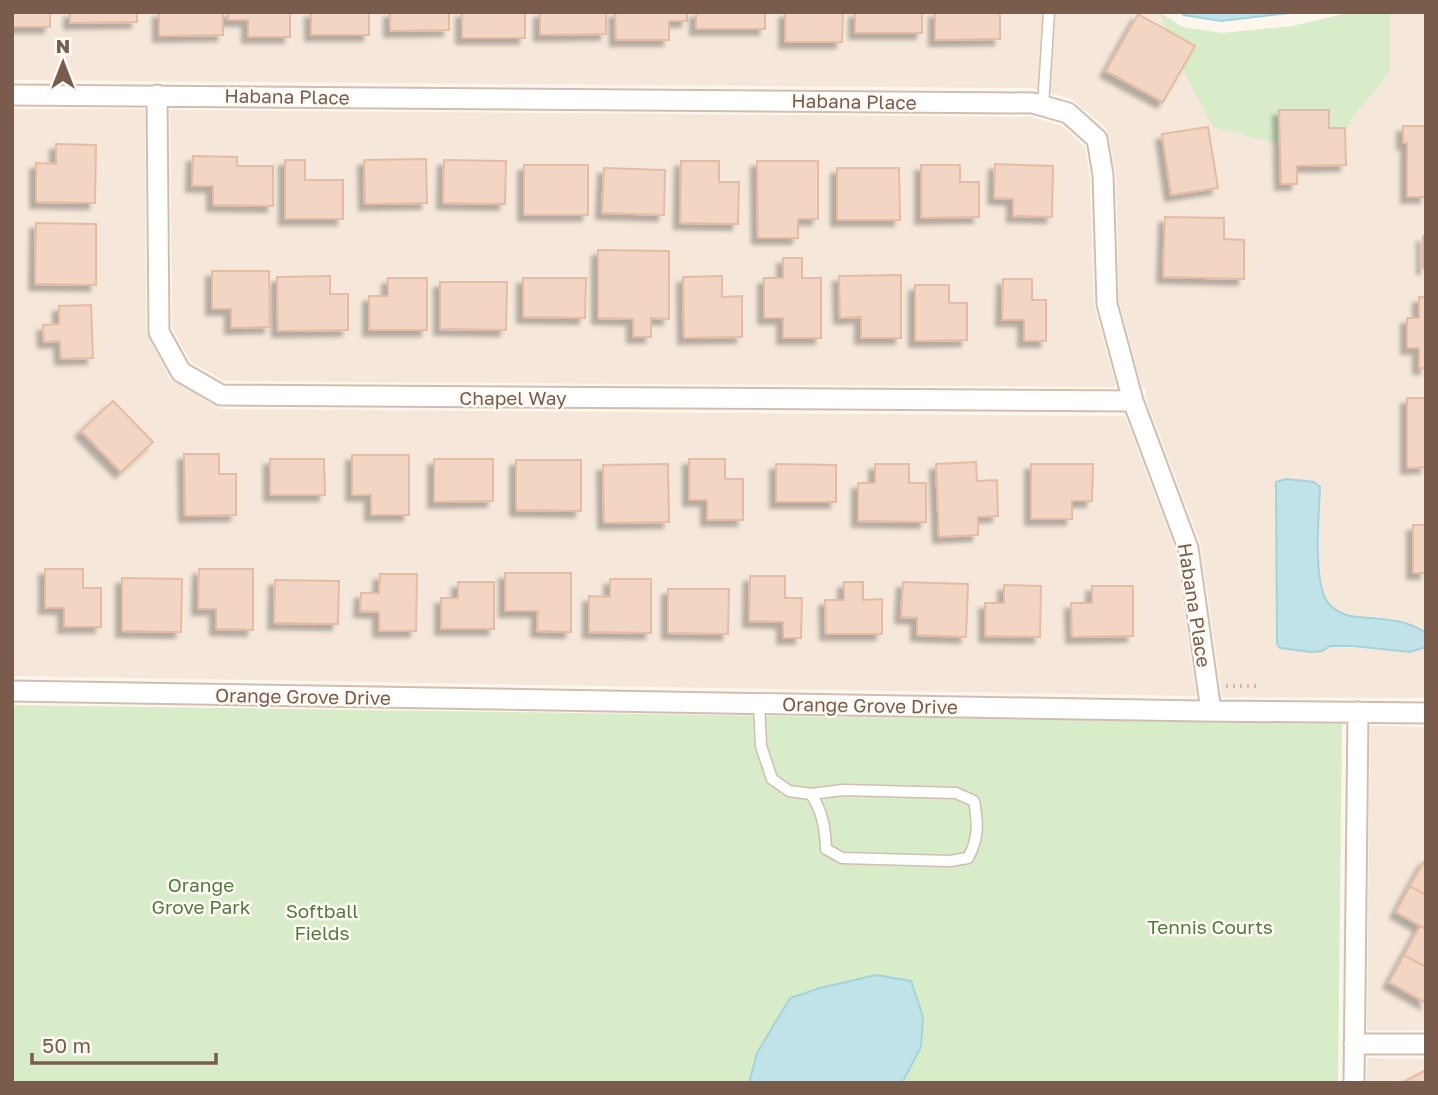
<svg xmlns="http://www.w3.org/2000/svg" width="1438" height="1095" font-family="'Golos Text',sans-serif">
<style>
.residential{fill:#f5e8da}
.green{fill:#d8ecc9}
.water{fill:#bfe3e8;stroke:#a5d3da;stroke-width:2}
.building{fill:#f3d5c3;stroke:#e6bba3;stroke-width:2;filter:url(#shadow)}
.lines{fill:none;stroke-linecap:round;stroke-linejoin:round}
.service-casing{stroke:#d1beb0;stroke-width:13}
.minor-casing{stroke:#d1beb0;stroke-width:23}
.path{stroke:#d9b8a5;stroke-width:4.5;stroke-dasharray:2 5;stroke-linecap:butt}
.service{stroke:#fff;stroke-width:10}
.minor{stroke:#fff;stroke-width:19}
.labels{text-anchor:middle;dominant-baseline:central;stroke-width:5;stroke-linejoin:round;paint-order:stroke}
.street-label{font-size:19px;fill:#7a5c4d;stroke:#fffaf3}
.park-label{font-size:19px;fill:#537a41;stroke:#fffaf3}
</style>
<defs>
<filter id="shadow"><feDropShadow dx="-6" dy="6" stdDeviation="2" flood-color="#0004"/></filter>
</defs>
<rect width="100%" height="100%" fill="#fdf6ec"/>
<!-- residential -->
<path class="residential" d="M12,12H1159L1179,62L1345,132L1351,119L1390,72V12H1426V633L1415,625L1344,615L1328,604L1321,587L1318,556L1320,487L1286,479L1276,482L1277,644L1280,648L1322,651L1330,646L1410,652L1426,647V698L1222,697L1200,542L1146,399V387H1142L1119,302L1116,175L1109,137L1105,127L1071,99L1033,88L12,80Z
M12,109H145L146,332L170,379L221,409L1125,416L1176,552L1196,696L12,676Z
M170,110L1031,117L1062,126L1085,147L1090,177L1094,305L1116,387L224,381L190,361L172,328Z
M1370,726L1426,727V1030H1367Z
M1367,1058L1426,1059V1083H1367Z"/>
<!-- green -->
<path class="green" d="M1159,12L1183,27L1222,33L1292,26L1353,12H1390V72L1351,119L1345,132L1286,146L1213,127L1179,62Z
M12,705L1342,724L1338,1083H12Z"/>
<!-- water -->
<path class="water" d="M1181,12H1297L1221,21L1184,15Z
M1286,479L1314,482L1320,487C1319,512 1312,586 1329,604C1336,612 1348,617 1358,617C1382,619 1406,619 1426,633V647L1410,652L1352,646H1330L1322,651L1311,652L1280,648L1277,644L1276,482Z
M876,975L911,981L923,1017L921,1047L902,1083H749L757,1053L790,998L820,988Z"/>
<!-- building -->
<path class="building" d="M12,12H50V27H12Z
M70,12H137V22L70,23Z
M159,12H223V35L159,36Z
M228,12H290V37H248V20H228Z
M311,12H369V35H311Z
M390,12H449V30L390,31Z
M462,12H525V38H462Z
M540,12H606V34L540,35Z
M615,12H687V21H669V40H616Z
M696,12H765V29H696Z
M785,12H843L842,42H785Z
M855,12H922V33H855Z
M935,12H1000V39L935,40Z
M1138,14L1195,46L1163,102L1106,71Z
M1279,110H1329V128H1345L1346,165L1297,166V184H1281Z
M1403,126H1426V197H1407V143H1403Z
M1208,127L1218,188L1171,195L1162,134Z
M56,144L96,145L95,203L36,202V163L56,164Z
M193,156L237,157V166H273V206L213,205V186H192Z
M426,159L427,203L365,204L364,160Z
M285,160H305V180H343V219H285Z
M444,160L506,161L505,204L443,203Z
M681,161H719V182H739L738,224L680,223Z
M757,161H818V219H798V238H758Z
M995,164L1053,166L1052,217L1013,216V199L994,198Z
M524,165H588V215H524Z
M921,165H960V182H979V217L921,218Z
M604,168L665,170L664,215L602,213Z
M837,168H899L900,220H837Z
M1165,217L1224,218V239L1244,240V279L1163,277Z
M36,223L96,224V285L35,284Z
M1423,236H1426V268H1423Z
M598,250L669,251V319L651,318V337H633V319L598,318Z
M783,258H802V278H821V338H783V318H764V278H783Z
M212,271H269L270,327L231,328V309H212Z
M901,275V338H861V317L840,318L839,276Z
M330,276V294H348V330L278,331L277,277Z
M722,276V297L742,296V337L684,338L683,277Z
M388,278H427V330H369V296H388Z
M523,278H586L585,318L523,317Z
M1003,279H1032V300H1046V341H1024V320H1002Z
M440,282H507L506,330L440,329Z
M915,285H949V303H967V340L915,341Z
M1419,297H1426V368H1419V348H1407V318H1419Z
M91,305L93,358L61,359L60,341L44,342L43,325L59,324V306Z
M1407,398H1426V467L1407,468Z
M113,401L153,442L121,472L81,431Z
M184,454H219V474H236V515L185,516Z
M352,455H409V515H371V495H352Z
M270,459H324L325,495H270Z
M434,459H493V501L434,502Z
M689,459H725V479H743V520H707V500H689Z
M516,460H581V511L516,510Z
M976,462L977,481L997,480L998,516L978,517V535L939,537L936,464Z
M668,464L669,522L604,523L603,465Z
M776,464L836,465V502H776Z
M875,464H909V483H926V522L858,521V483H875Z
M1031,464H1093L1092,501H1072V519H1031Z
M1413,525H1426V573H1413Z
M45,569H83V588H101V627H64V608H45Z
M199,569H253V630L216,629V609H198Z
M505,573H571V632L537,631L538,611H505Z
M380,574H417L416,631H379V612L360,611L361,593H379Z
M750,576H785V598H802L801,638H783V622L749,621Z
M122,578L182,579L181,632L122,631Z
M610,579H651V633L589,632V596L610,597Z
M275,580L339,581L338,624L274,623Z
M458,582H494V629H441V598H458Z
M844,582H863V600L882,599V634H826L825,600H844Z
M903,582L968,584L966,637L917,635V618L901,617Z
M1004,585L1041,586L1040,637L985,636V603H1004Z
M1092,586H1133V636L1072,637L1071,603H1092Z
M668,589H729L728,634L668,633Z
M1426,858V895L1410,886Z
M1410,886L1426,895V929L1396,912Z
M1420,926L1426,929V967L1404,955Z
M1404,955L1426,967V1003L1389,982Z
M1426,1070V1083H1402Z"/>
<g class="lines">
<!-- service casing -->
<g class="service-casing">
<path id="service" d="M1043,106L1049,12
M759,703L761,746L772,779L789,791L811,794L843,790L956,793L974,801C978,823 979,838 968,858L950,861L842,858L826,849C825,827 823,813 811,794"/>
</g>
<!-- minor casing -->
<g class="minor-casing">
<path id="minor" d="M12,95L1033,103L1068,113L1097,139L1103,175L1107,304L1133,401L1188,548L1211,711
M157,95L159,332L181,372L221,395L1133,401
M12,691L1202,711L1426,713
M1354,1044H1426
M1354,1083L1358,712"/>
</g>
<!-- path -->
<path class="path" d="M1226,686H1260"/>
<!-- service -->
<use href="#service" class="service"/>
<!-- minor -->
<use href="#minor" class="minor"/>
</g>
<g class="labels">
<!-- street labels -->
<g class="street-label">
<text transform="translate(287 96) rotate(1)">Habana Place</text>
<text transform="translate(854 101) rotate(1)">Habana Place</text>
<text x="513" y="397">Chapel Way</text>
<text transform="translate(1195 605) rotate(81)">Habana Place</text>
<text transform="translate(303 696) rotate(1)">Orange Grove Drive</text>
<text transform="translate(870 705) rotate(1)">Orange Grove Drive</text>
</g>
<!-- park labels -->
<g class="park-label">
<text x="201" y="884">Orange<tspan x="201" dy="22">Grove Park</tspan></text>
<text x="322" y="910">Softball<tspan x="322" dy="22">Fields</tspan></text>
<text x="1210" y="926">Tennis Courts</text>
</g>
</g>
<!-- border -->
<rect width="1438" height="1095" fill="none" stroke="#7a5c4d" stroke-width="28"/>
<!-- north arrow -->
<g transform="translate(63 63)" stroke="#fffaf3" stroke-width="5" paint-order="stroke">
<path d="M0-5L12 26L0 18L-12 26Z" fill="#7a5c4d"/>
<text y="-10" font-size="19" font-weight="bold" text-anchor="middle" fill="#7a5c4d">N</text>
</g>
<!-- scale -->
<path d="M32 1053v10h184v-10" fill="none" stroke="#7a5c4d" stroke-width="3.5"/>
<text x="42" y="1053" font-size="21" fill="#7a5c4d" stroke="#fffaf3" stroke-width="5" paint-order="stroke">50 m</text>
</svg>
